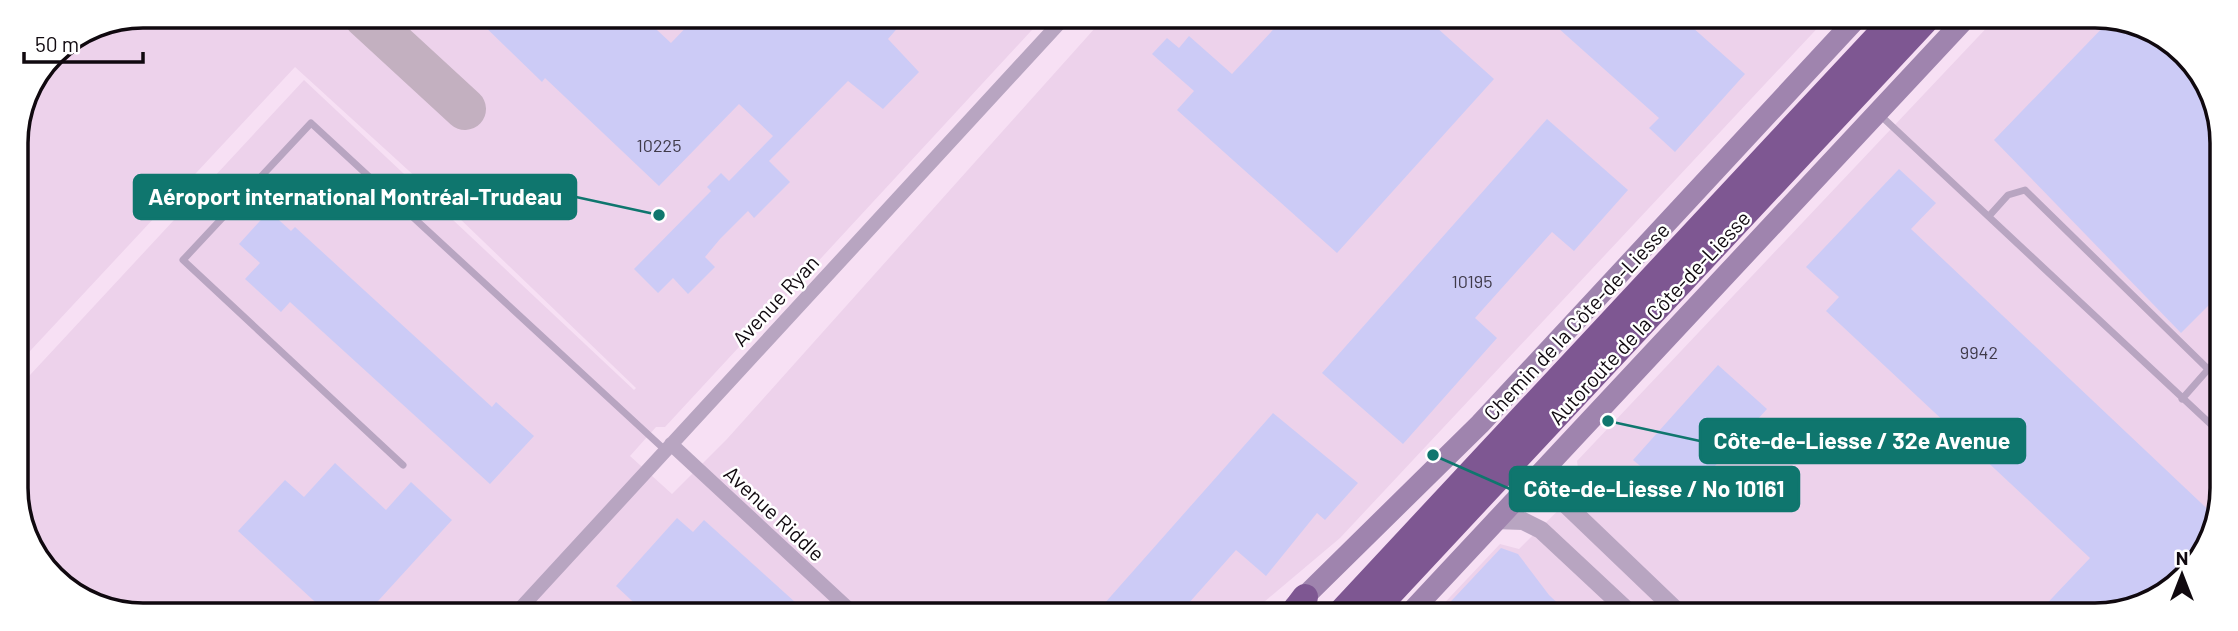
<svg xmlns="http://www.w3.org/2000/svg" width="2238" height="631" font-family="Barlow,sans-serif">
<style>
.built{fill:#edd2eb}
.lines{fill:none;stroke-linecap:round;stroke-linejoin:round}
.taxiway{stroke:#c3b0c0;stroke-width:42}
.building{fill:#cccbf6}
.service{stroke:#b8a5c1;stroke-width:7}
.minor{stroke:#b8a5c1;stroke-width:14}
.tertiary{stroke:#b8a5c1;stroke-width:18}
.secondary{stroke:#9f84ae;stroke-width:21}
.motorway{stroke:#7e5792;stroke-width:26}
.labels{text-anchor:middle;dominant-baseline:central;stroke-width:5;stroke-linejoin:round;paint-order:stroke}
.number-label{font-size:18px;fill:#3f3a49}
.street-label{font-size:21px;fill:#10090f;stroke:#fff}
.rim{fill:none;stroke:#10090f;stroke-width:3.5}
.leader{fill:none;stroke:#0f766e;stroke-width:2.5}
.callout-dot{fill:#0f766e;stroke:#fff;stroke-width:2.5}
.callout{fill:#0f766e;stroke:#0f766e;stroke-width:2.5}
.callout-label{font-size:23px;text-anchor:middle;font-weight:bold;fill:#fff}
</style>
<rect width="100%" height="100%" fill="#f7e0f4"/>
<!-- built -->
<path class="built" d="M143,16L1043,18L665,427H656L630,456L672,494L727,439L1104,18L1826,19L1340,538L1251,613L110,611L53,578L18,512L17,389L304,80L634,390L636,388L431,191L295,67L17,365L16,135L53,53L95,25Z
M1994,20H2128L2185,53L2220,119L2218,521L2173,589L2103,615L1434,614L1500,544L1519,549L1581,488L1577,461Z"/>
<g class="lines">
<!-- taxiway -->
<path class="taxiway" d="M364,16L465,109"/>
</g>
<!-- building -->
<path class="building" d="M474,16L643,17L671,43L696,17H907L888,39L919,72L883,109L848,81L769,161L790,182L754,218L748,211L720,239L705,257L715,267L688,294L673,278L658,293L634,269L711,191L707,187L721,173L729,181L773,136L739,104L659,186L545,78L542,82Z
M1284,18H1426L1494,79L1337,253L1177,110L1194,91L1152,54L1167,38L1179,48L1189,36L1232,74Z
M1548,19H1683L1745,74L1675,152L1649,128L1659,118Z
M2110,20H2128L2185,53L2220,119L2219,295L2181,333L1994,140Z
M1547,119L1628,190L1574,251L1552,232L1475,318L1497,338L1403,444L1322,373Z
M1899,169L1936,203L1911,229L2218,519L2173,589L2103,615H2036L2090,558L1826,311L1839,297L1806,267Z
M269,211L291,231L295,227L492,407L496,402L534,436L490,484L290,302L281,312L245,279L260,263L239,244Z
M1718,365L1767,409L1683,501L1633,460Z
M1273,413L1358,483L1325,520L1317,513L1266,576L1236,550L1180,613H1096Z
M335,463L386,510L411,482L452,520L368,612L325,611L238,531L285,480L304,497Z
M677,518L693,532L704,520L806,612H644L616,586Z
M1501,548L1518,554L1549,595L1569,614H1439Z"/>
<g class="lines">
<!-- service -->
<path class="service" d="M1880,115L2218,431
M1990,215L2008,195L2025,190L2208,369
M2182,399L2219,357
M403,465L183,260L311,123L665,450"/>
<!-- minor -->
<path class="minor" d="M671,444L852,612
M517,612L1064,18"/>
<!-- tertiary -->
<path class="tertiary" d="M1549,463L1560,499L1680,614
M1495,520L1523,521L1541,530L1631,614"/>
<!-- secondary -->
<path class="secondary" d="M1294,607L1480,424L1856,19
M1409,614L1964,20"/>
<!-- motorway -->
<path class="motorway" d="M1293,613L1305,597
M1340,613L1894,19
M1371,614L1926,20"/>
</g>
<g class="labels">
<!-- number labels -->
<g class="number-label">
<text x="659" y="145">10225</text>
<text x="1472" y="281">10195</text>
<text x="1979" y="352">9942</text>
</g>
<!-- street labels -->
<g class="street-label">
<text transform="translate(775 300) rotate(-47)">Avenue Ryan</text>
<text transform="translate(1649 317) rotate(-47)">Autoroute de la Côte-de-Liesse</text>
<text transform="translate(1576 321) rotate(-47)">Chemin de la Côte-de-Liesse</text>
<text transform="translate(775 513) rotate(43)">Avenue Riddle</text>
</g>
</g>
<!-- crop -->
<path d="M0 0H2238V631H0ZM143 28H2095A115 115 0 0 1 2210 143V488A115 115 0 0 1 2095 603H143A115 115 0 0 1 28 488V143A115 115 0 0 1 143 28Z" fill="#fff" fill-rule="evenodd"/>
<path class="rim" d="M143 28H2095A115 115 0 0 1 2210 143V488A115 115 0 0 1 2095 603H143A115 115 0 0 1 28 488V143A115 115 0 0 1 143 28Z"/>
<!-- callouts -->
<path class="leader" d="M659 215L576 197M1608 421L1700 441M1433 455L1510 489"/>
<g class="callout-dot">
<circle cx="659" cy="215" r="7"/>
<circle cx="1608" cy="421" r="7"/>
<circle cx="1433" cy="455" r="7"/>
</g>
<g class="callout">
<rect x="134" y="175" width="442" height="44" rx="7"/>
<rect x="1700" y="419" width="325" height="44" rx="7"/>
<rect x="1510" y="467" width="289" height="44" rx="7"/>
</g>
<g class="callout-label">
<text x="355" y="205">Aéroport international Montréal-Trudeau</text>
<text x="1862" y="449">Côte-de-Liesse / 32e Avenue</text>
<text x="1654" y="497">Côte-de-Liesse / No 10161</text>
</g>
<!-- north arrow -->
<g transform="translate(2182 575)" stroke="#ffffff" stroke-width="5" paint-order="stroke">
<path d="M0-5L12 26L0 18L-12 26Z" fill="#10090f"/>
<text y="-10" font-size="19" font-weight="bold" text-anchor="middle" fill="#10090f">N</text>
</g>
<!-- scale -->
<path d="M24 52v10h119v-10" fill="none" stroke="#10090f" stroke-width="3.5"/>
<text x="35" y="52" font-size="21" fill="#10090f" stroke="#ffffff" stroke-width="5" paint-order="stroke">50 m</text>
</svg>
